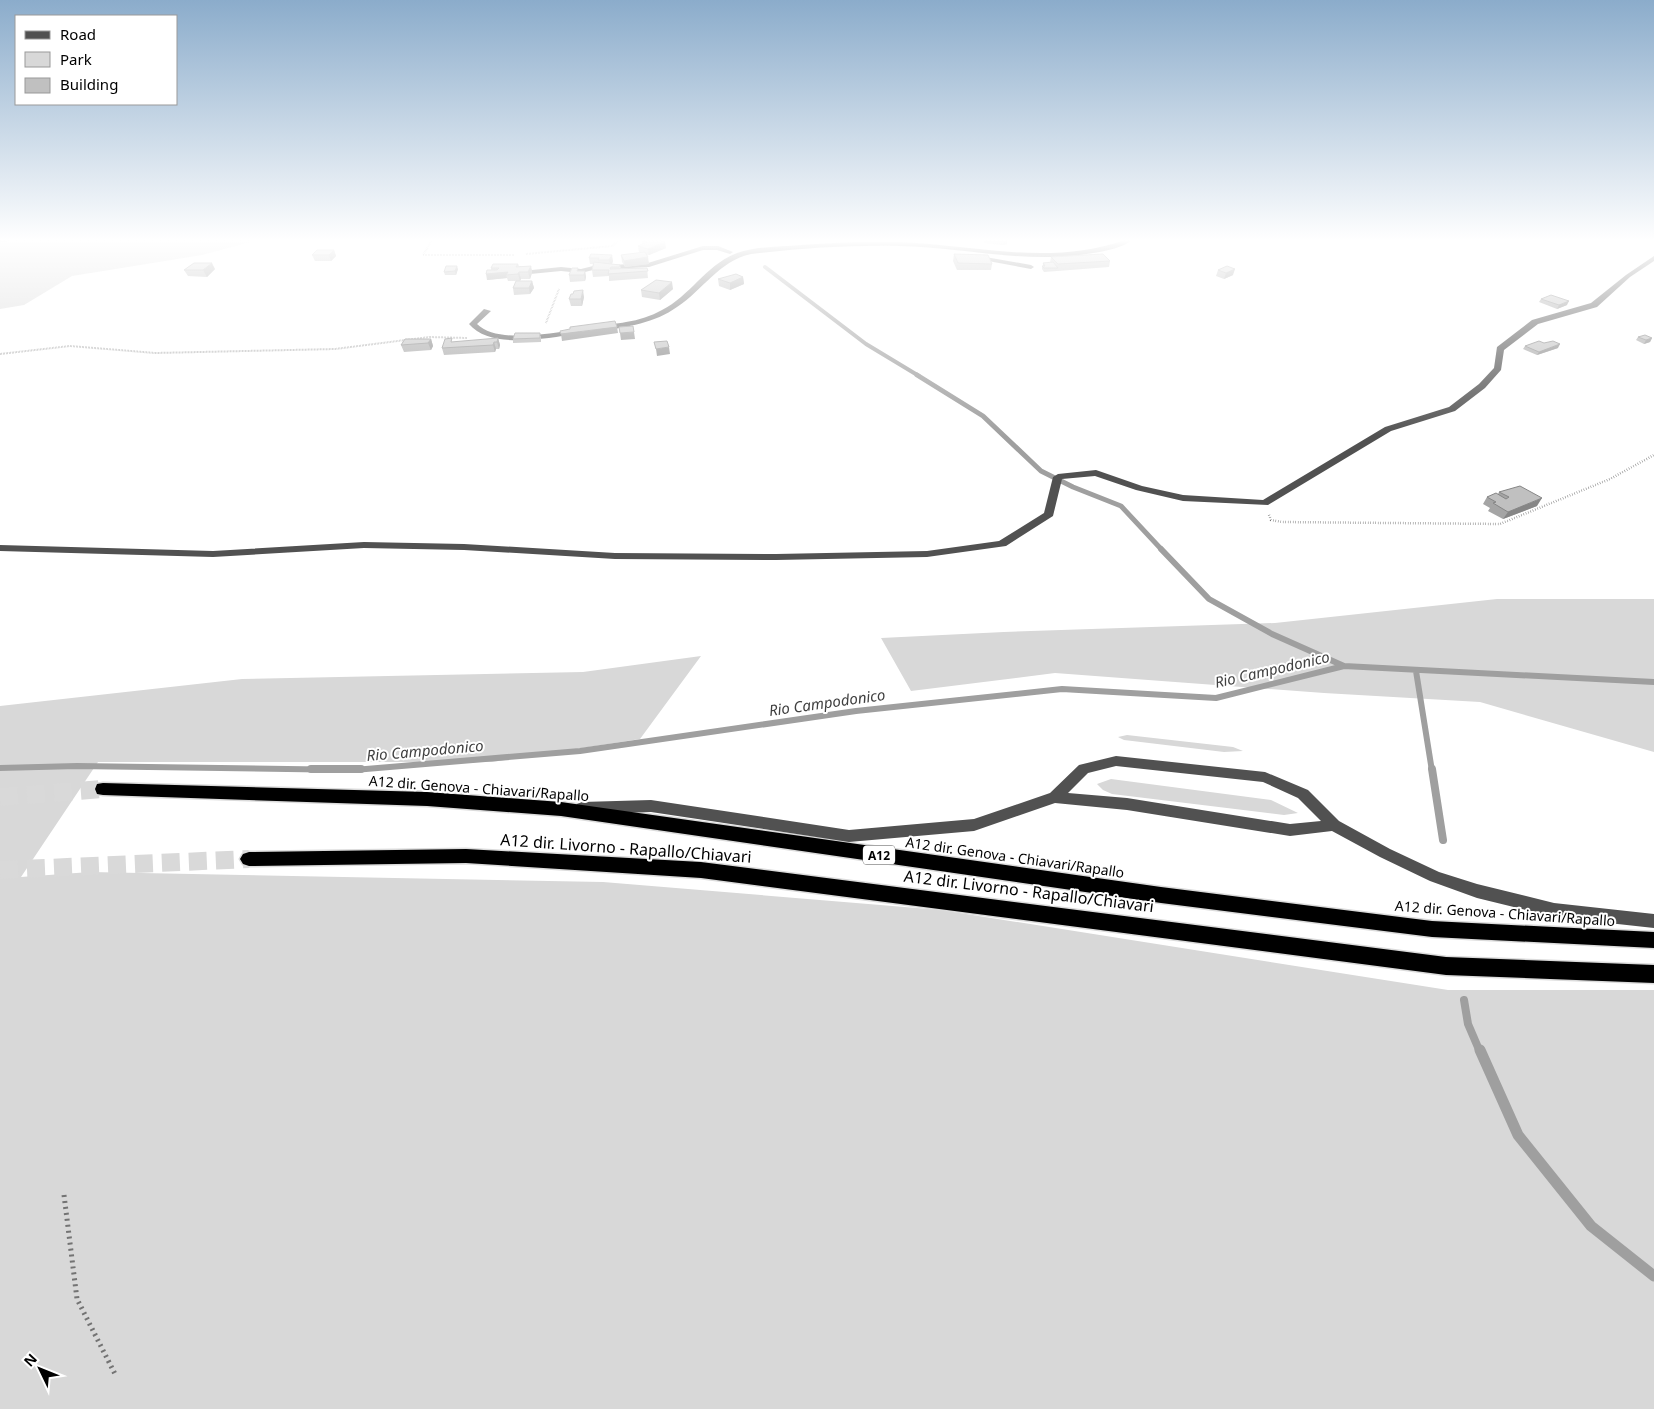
<svg xmlns="http://www.w3.org/2000/svg" width="1654" height="1409" font-family="'Noto Sans',sans-serif">
<style>
.green{fill:#d8d8d8}
.lines{fill:none;stroke-linecap:round;stroke-linejoin:round}
.stream-far4{stroke:#9f9f9f;stroke-width:4}
.stream-far3{stroke:#9f9f9f;stroke-width:5}
.stream-far2{stroke:#9f9f9f;stroke-width:6}
.stream-far1{stroke:#9f9f9f;stroke-width:8}
.stream{stroke:#9f9f9f;stroke-width:11}
.highway-tunnel{stroke:#d9d9d9;stroke-width:18;stroke-dasharray:18 9;stroke-linecap:butt}
.highway-casing{stroke:#dbdbdb;stroke-width:3}
.path-far2{stroke:#737373;stroke-width:2;stroke-dasharray:0.5 1;stroke-linecap:butt}
.path-far1{stroke:#737373;stroke-width:2.5;stroke-dasharray:0.5 2;stroke-linecap:butt}
.path{stroke:#737373;stroke-width:5;stroke-dasharray:2 4;stroke-linecap:butt}
.minor{fill:#515151;fill-rule:evenodd}
.highway{fill:#000;fill-rule:evenodd}
.wall{fill:#a5a5a5}
.shaded-wall{fill:#868686}
.building{fill:#c0c0c0;stroke:#868686}
.labels{text-anchor:middle;dominant-baseline:central;stroke-width:4;stroke-linejoin:round;paint-order:stroke}
.shield{fill:#fff;stroke:#4c4c4c;stroke-width:1}
.shield-label{font-size:12px;font-weight:bold;fill:#000}
.street-label{font-size:14px;fill:#000;stroke:#fff}
.water-label{font-size:15px;font-style:italic;fill:#404040;stroke:#fff}
.near-street-label{font-size:16px;fill:#000;stroke:#fff}
</style>
<rect width="100%" height="100%" fill="#fff"/>
<!-- green -->
<path class="green" d="M0,240H258L202,255L72,276L24,305L0,309Z
M1497,599H1654V752L1480,702L1324,693L1055,673L911,691L881,638L1004,632L1275,623Z
M701,656L640,739L492,762H98L21,877L90,872L603,882L941,910L1448,990H1654V1409H0V706L242,679L583,672Z
M1127,735L1233,747L1243,751L1224,752L1124,740L1118,737Z
M1111,779L1271,800L1298,813L1284,815L1112,794L1103,790L1097,784Z"/>
<g class="lines">
<!-- stream-far4 -->
<path class="stream-far4" d="M0,240H6
M765,267L866,344L919,376"/>
<!-- stream-far3 -->
<path class="stream-far3" d="M917,375L983,416L1041,471L1073,487L1121,506L1162,550"/>
<!-- stream-far2 -->
<path class="stream-far2" d="M1161,549L1209,599L1272,634L1344,666
M1416,671L1432,771
M0,768L77,766L354,770L580,751L856,711L1062,689L1216,698L1344,666L1654,682"/>
<!-- stream-far1 -->
<path class="stream-far1" d="M311,769H361
M1432,769L1443,840
M1464,1000L1468,1024L1480,1052"/>
<!-- stream -->
<path class="stream" d="M1480,1050L1518,1135L1591,1226L1654,1276"/>
<!-- highway-tunnel -->
<path class="highway-tunnel" d="M0,797L103,789
M0,870L249,859"/>
<!-- highway casing -->
<g class="highway-casing">
<path id="highway" d="M103,783L427,792L561,802L1161,887L1432,921L1654,932V948L1432,937L1161,903L561,816L427,806L103,795L97,794L95,789L97,784Z
M466,849L701,862L1446,957L1654,965V983L1446,975L701,878L466,863L249,866L243,864L240,859L243,854L249,852Z"/>
</g>
<!-- path-far2 -->
<path class="path-far2" d="M432,240L423,255H514
M526,254L612,246L620,240
M546,323L559,289
M0,354L70,346L155,353L335,349L429,337L467,338"/>
<!-- path-far1 -->
<path class="path-far1" d="M1269,515L1271,520L1282,522L1500,524L1610,479L1654,455"/>
<!-- path -->
<path class="path" d="M64,1195L77,1299L116,1376"/>
<!-- minor -->
<path class="minor" d="M1124,240H1132C1122,248 1106,251 1093,253C1028,265 964,247 899,246C850,245 800,248 751,254C719,261 703,290 677,307C655,323 627,327 601,331L597,329C604,324 617,324 626,322C639,320 651,316 662,310C690,296 707,264 737,253C757,246 780,247 801,245C843,242 887,240 930,244C995,250 1061,263 1124,240Z
M703,246H718L733,252L730,254L717,250H703L649,267L593,270L581,273L561,271L530,274L525,270L515,268L527,266L532,270L561,267L581,269L593,266L648,263Z
M974,255L1031,265L1034,267L1031,269L972,258V256Z
M1654,256V261L1630,277L1597,307L1538,324L1504,350L1501,370L1485,388L1455,411L1391,431L1268,505L1183,501L1136,490L1095,476L1062,479L1053,516L1006,546L927,557L776,560L615,559L464,550L364,548L213,557L0,551V545L213,551L364,542L464,544L615,553L776,554L927,551L999,541L1044,513L1053,477L1058,474L1096,470L1142,486L1183,495L1263,500L1385,427L1449,407L1479,384L1494,368L1497,347L1532,320L1591,303L1626,275Z
M484,309L491,311L477,324C497,344 550,333 576,330L580,332L576,334C546,338 491,350 469,324Z
M1116,756L1265,772L1308,790L1339,821L1390,849L1439,872L1477,884L1554,903L1654,914V928L1554,917L1477,898L1430,881L1380,857L1332,831L1290,836L1127,810L1055,803L974,831L849,842L651,812L582,814L577,812L575,808L577,804L582,802L651,800L849,830L974,819L1050,793L1079,765ZM1116,766L1263,782L1298,798L1321,821L1290,824L1127,798L1068,793L1088,773Z"/>
<!-- highway -->
<use href="#highway" class="highway"/>
</g>
<!-- wall -->
<path class="wall" d="M983,240H1007V244L1003,245L984,243Z
M642,241L666,248L649,255H646L649,264L625,267L622,262L621,255L641,253L639,252L638,246L642,244Z
M334,250L336,256L331,261H315L312,255Z
M591,254L613,261L612,264L620,265L621,269L647,268L648,278L609,281V276L593,277L592,270L593,264H590L589,258Z
M954,254L992,264L991,270H957L953,261Z
M1051,257L1110,261L1109,267L1044,272L1042,269V266H1043V263H1050Z
M518,264L519,266H531L532,273L530,279H521L520,281H508L507,278L487,280L491,270V268Z
M215,269L207,277L188,276L184,270Z
M458,269L456,275H445L444,272Z
M1218,270L1233,275L1224,279L1216,276Z
M579,271H585L586,277L585,281L570,282L569,275Z
M743,277L744,284L730,290L719,286L718,279Z
M532,281L534,288L530,294L514,295L513,288Z
M673,289L660,300L642,297L641,290Z
M573,294L584,297L582,306H571L569,299Z
M1541,299L1567,305L1557,309L1539,302Z
M541,336V342L513,343V339Z
M1638,337L1652,338L1650,342L1644,344L1636,340Z
M498,338L500,345L499,349H496L495,352L444,355L442,348Z
M431,339L433,346L431,350L404,352L401,345Z
M1525,346L1558,348L1537,355L1523,349Z
M1499,492L1537,506L1503,519L1488,511L1490,508L1483,504L1487,497L1498,494Z"/>
<!-- shaded-wall -->
<path class="shaded-wall" d="M1003,240H1007V244L1003,245Z
M665,242L666,248L649,255L648,249Z
M334,250L336,256L331,261L329,255Z
M612,255L613,261L611,266L609,260Z
M648,257L649,264L625,267L624,261Z
M212,263L215,269L207,277L203,270Z
M457,266L458,269L456,275L455,271Z
M531,266L532,273L530,279L528,272Z
M1235,269L1233,275L1224,279L1226,273Z
M585,271L586,277L585,281L584,275Z
M508,272L506,275L507,278L487,280L486,274Z
M519,272L521,279L520,281L518,274Z
M743,277L744,284L730,290V283Z
M532,281L534,288L530,294L529,288Z
M672,282L673,289L660,300L659,293Z
M583,290L584,297L582,306L581,299Z
M1569,301L1567,305L1557,309L1559,305Z
M617,327L618,333L562,341L561,334Z
M634,332L635,339L621,340L620,333Z
M498,338L500,345L499,349L497,342Z
M1652,338L1650,342L1644,344L1646,340Z
M431,339L433,346L431,350L428,343Z
M494,342L496,349L495,352L493,345Z
M1560,344L1558,348L1537,355L1539,352Z
M669,347L670,354L657,356L656,349Z
M1542,498L1537,506L1503,519L1508,512Z"/>
<!-- building -->
<path class="building" d="M645,240H657L665,242L648,249L638,246L647,242L642,241Z
M317,250H334L329,255H312Z
M645,252L648,257L624,261L621,255Z
M591,254L612,255L609,260H598L599,258H589Z
M954,254L988,255L992,264L958,263Z
M1103,254L1110,261L1058,264L1051,257Z
M594,262L620,265L619,267H611L610,269L647,268L648,271L608,274L609,270H592Z
M1053,262L1058,268H1044L1042,266H1045L1043,263Z
M194,263H212L203,270H184Z
M493,264H518L516,267L531,266L528,272H519L518,274L506,275L508,272L486,274L487,270H497L499,268H491Z
M446,266H457L455,271L444,272Z
M1227,266L1235,269L1226,273L1218,270Z
M572,268H578L577,271H585L584,275H569Z
M736,274L743,277L730,283L718,279Z
M656,280L672,282L659,293L641,290Z
M516,281H532L529,288H513Z
M583,290L581,299H569L571,294H573L574,291Z
M1551,295L1569,301L1559,305L1541,299Z
M615,321L617,327L561,334L560,331L570,329V327Z
M633,326L634,332L620,333L619,327Z
M515,333H540V338L513,339Z
M1645,335L1652,338L1646,340L1638,337Z
M452,338L451,342L498,338L497,342H494L493,345L442,348L445,339Z
M405,339H431L428,343L401,345Z
M667,341L669,347L656,349L654,342Z
M1539,341L1544,343L1553,341L1560,344L1539,352L1525,346Z
M1520,486L1542,498L1508,512L1493,503L1496,502L1487,497L1496,493L1506,499L1509,497L1499,492Z"/>
<!-- sky -->
<linearGradient id="sky" x2="0" y2="1"><stop stop-color="#8baccb"/><stop offset="0.55" stop-color="#fff"/><stop offset="1" stop-color="#fff" stop-opacity="0"/></linearGradient>
<rect width="1654" height="437" fill="url(#sky)"/>
<g class="labels">
<!-- shield labels -->
<rect class="shield" x="863" y="845.5" width="32" height="19" rx="4"/>
<g class="shield-label">
<text x="879" y="855">A12</text>
</g>
<!-- street labels -->
<g class="street-label">
<text transform="translate(479 788) rotate(4)">A12 dir. Genova - Chiavari/Rapallo</text>
<text transform="translate(1015 857) rotate(8)">A12 dir. Genova - Chiavari/Rapallo</text>
<text transform="translate(1505 913) rotate(4)">A12 dir. Genova - Chiavari/Rapallo</text>
</g>
<!-- water labels -->
<g class="water-label">
<text transform="translate(1272 669) rotate(-13)">Rio Campodonico</text>
<text transform="translate(827 702) rotate(-8)">Rio Campodonico</text>
<text transform="translate(425 750) rotate(-5)">Rio Campodonico</text>
</g>
<!-- near-street labels -->
<g class="near-street-label">
<text transform="translate(626 848) rotate(4)">A12 dir. Livorno - Rapallo/Chiavari</text>
<text transform="translate(1029 891) rotate(7)">A12 dir. Livorno - Rapallo/Chiavari</text>
</g>
</g>
<!-- legend -->
<rect x="15" y="15" width="162" height="90" fill="#ffffff" stroke="#999999"/>
<rect x="25" y="31" width="25" height="8" fill="#515151" stroke="#999999"/>
<text x="60" y="40" font-size="15" fill="#000000">Road</text>
<rect x="25" y="52" width="25" height="15" fill="#d8d8d8" stroke="#999999"/>
<text x="60" y="65" font-size="15" fill="#000000">Park</text>
<rect x="25" y="78" width="25" height="15" fill="#c0c0c0" stroke="#999999"/>
<text x="60" y="90" font-size="15" fill="#000000">Building</text>
<!-- north arrow -->
<g transform="translate(40 1369) rotate(313)" stroke="#ffffff" stroke-width="4" paint-order="stroke">
<path d="M0-4L9 19L0 12L-9 19Z" fill="#000000"/>
<text y="-8" font-size="14" font-weight="bold" text-anchor="middle" fill="#000000">N</text>
</g>
</svg>
